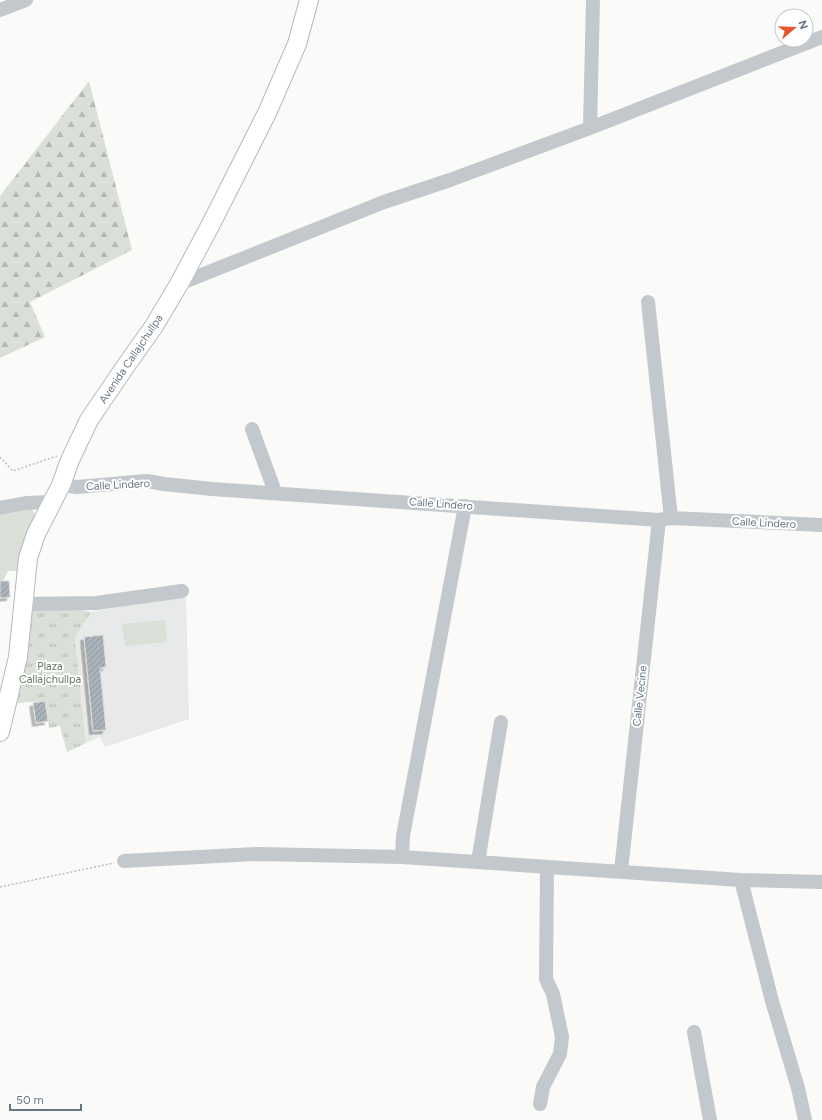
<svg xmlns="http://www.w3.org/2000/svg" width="822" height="1120" font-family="Figtree,sans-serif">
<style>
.built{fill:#e8e9e9}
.grass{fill:#dadfd7}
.forest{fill:url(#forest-firs)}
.park{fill:url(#park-tufts)}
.building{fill:url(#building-hatch);stroke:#dcdcda;filter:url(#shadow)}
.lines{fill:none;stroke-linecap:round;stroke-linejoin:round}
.major-casing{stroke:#b5babe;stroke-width:20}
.path{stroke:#bbbfc2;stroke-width:1.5;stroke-dasharray:2 2;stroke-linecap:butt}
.minor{stroke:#c3c8cc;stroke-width:14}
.major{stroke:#fff;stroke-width:18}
.labels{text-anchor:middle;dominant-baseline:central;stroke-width:4;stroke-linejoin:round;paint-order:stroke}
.street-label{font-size:11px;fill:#657683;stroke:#fff}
.park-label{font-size:11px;fill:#687a64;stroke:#fff}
</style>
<defs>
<pattern id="forest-firs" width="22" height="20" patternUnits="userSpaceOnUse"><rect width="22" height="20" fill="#dadfd7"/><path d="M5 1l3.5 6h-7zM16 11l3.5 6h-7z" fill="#b4b9b4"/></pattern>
<pattern id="park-tufts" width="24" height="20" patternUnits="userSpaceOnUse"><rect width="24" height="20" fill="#dadfd7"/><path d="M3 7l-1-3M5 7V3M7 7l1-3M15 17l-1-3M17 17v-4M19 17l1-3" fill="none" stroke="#b4b9b4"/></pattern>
<pattern id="building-hatch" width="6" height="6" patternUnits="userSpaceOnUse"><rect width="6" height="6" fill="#aab3b9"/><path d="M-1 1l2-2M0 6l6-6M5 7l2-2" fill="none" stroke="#8e969c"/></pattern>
<filter id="shadow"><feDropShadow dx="-3.5" dy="3.5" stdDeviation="0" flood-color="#0004"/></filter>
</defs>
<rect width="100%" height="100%" fill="#fafaf8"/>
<!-- built -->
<path class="built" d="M186,594L189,719L105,747L100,737L86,743L75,638L91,612Z"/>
<!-- grass -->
<path class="grass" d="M25,510H32L36,515L25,543L17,571H8L3,581H0V515Z
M165,620L167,642L125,646L122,624Z"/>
<!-- forest -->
<path class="forest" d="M89,81L132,250L30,302L45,337L0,358V196Z"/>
<!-- park -->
<path class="park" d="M75,608L91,612L75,638L86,743L67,752L60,726L49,728L45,701L17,703L26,653L28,615L32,609Z"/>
<!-- building -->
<path class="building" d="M0,581H9L10,597L0,598Z
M103,635L106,667L100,668L106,730L93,731L84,637Z
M45,701L48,721L36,723L33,703Z"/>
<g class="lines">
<!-- major casing -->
<g class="major-casing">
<path id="major" d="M0,732L18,657L28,558L36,534L61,485L70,460L89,420L125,367L154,326L179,284L210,226L267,113L297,44L309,0"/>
</g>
<!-- path -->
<path class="path" d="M0,457L13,471L57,456
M0,887L114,863"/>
<!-- minor -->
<path class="minor" d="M0,10L26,0
M590,128L593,0
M179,284L384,202L450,180L590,128L822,37
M648,302L671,518
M252,429L275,492
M61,485L77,487L147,481L164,484L212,489L659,520L671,518L822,525
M0,508L26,503L52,502
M23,604L96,603L182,591
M402,857L403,836L465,506
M124,861L258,854L402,857L741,880L822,882
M478,862L501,722
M621,871L659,520
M741,880L772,1001L798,1088L805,1120
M694,1032L710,1120
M540,1104L543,1087L560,1054L562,1037L553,994L546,979L547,867"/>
<!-- major -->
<use href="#major" class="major"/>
</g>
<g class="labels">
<!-- street labels -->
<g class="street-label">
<text transform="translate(131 359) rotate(-56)">Avenida Callajchullpa</text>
<text transform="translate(118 485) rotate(-3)">Calle Lindero</text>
<text transform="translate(441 504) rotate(4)">Calle Lindero</text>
<text transform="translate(764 523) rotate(3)">Calle Lindero</text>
<text transform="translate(640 696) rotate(-84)">Calle Vecine</text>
</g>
<!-- park labels -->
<g class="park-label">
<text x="50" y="666">Plaza<tspan x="50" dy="13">Callajchullpa</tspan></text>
</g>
</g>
<!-- north arrow -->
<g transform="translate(794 28) rotate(71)"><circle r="19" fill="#ffffff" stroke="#c1c8cd"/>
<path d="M0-3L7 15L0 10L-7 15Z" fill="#e4572e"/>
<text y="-6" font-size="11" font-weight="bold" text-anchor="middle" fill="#657683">N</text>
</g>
<!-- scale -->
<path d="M10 1104v6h71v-6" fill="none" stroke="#657683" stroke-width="2"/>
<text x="16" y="1104" font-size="12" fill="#657683" stroke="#ffffff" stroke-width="3" paint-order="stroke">50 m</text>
</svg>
